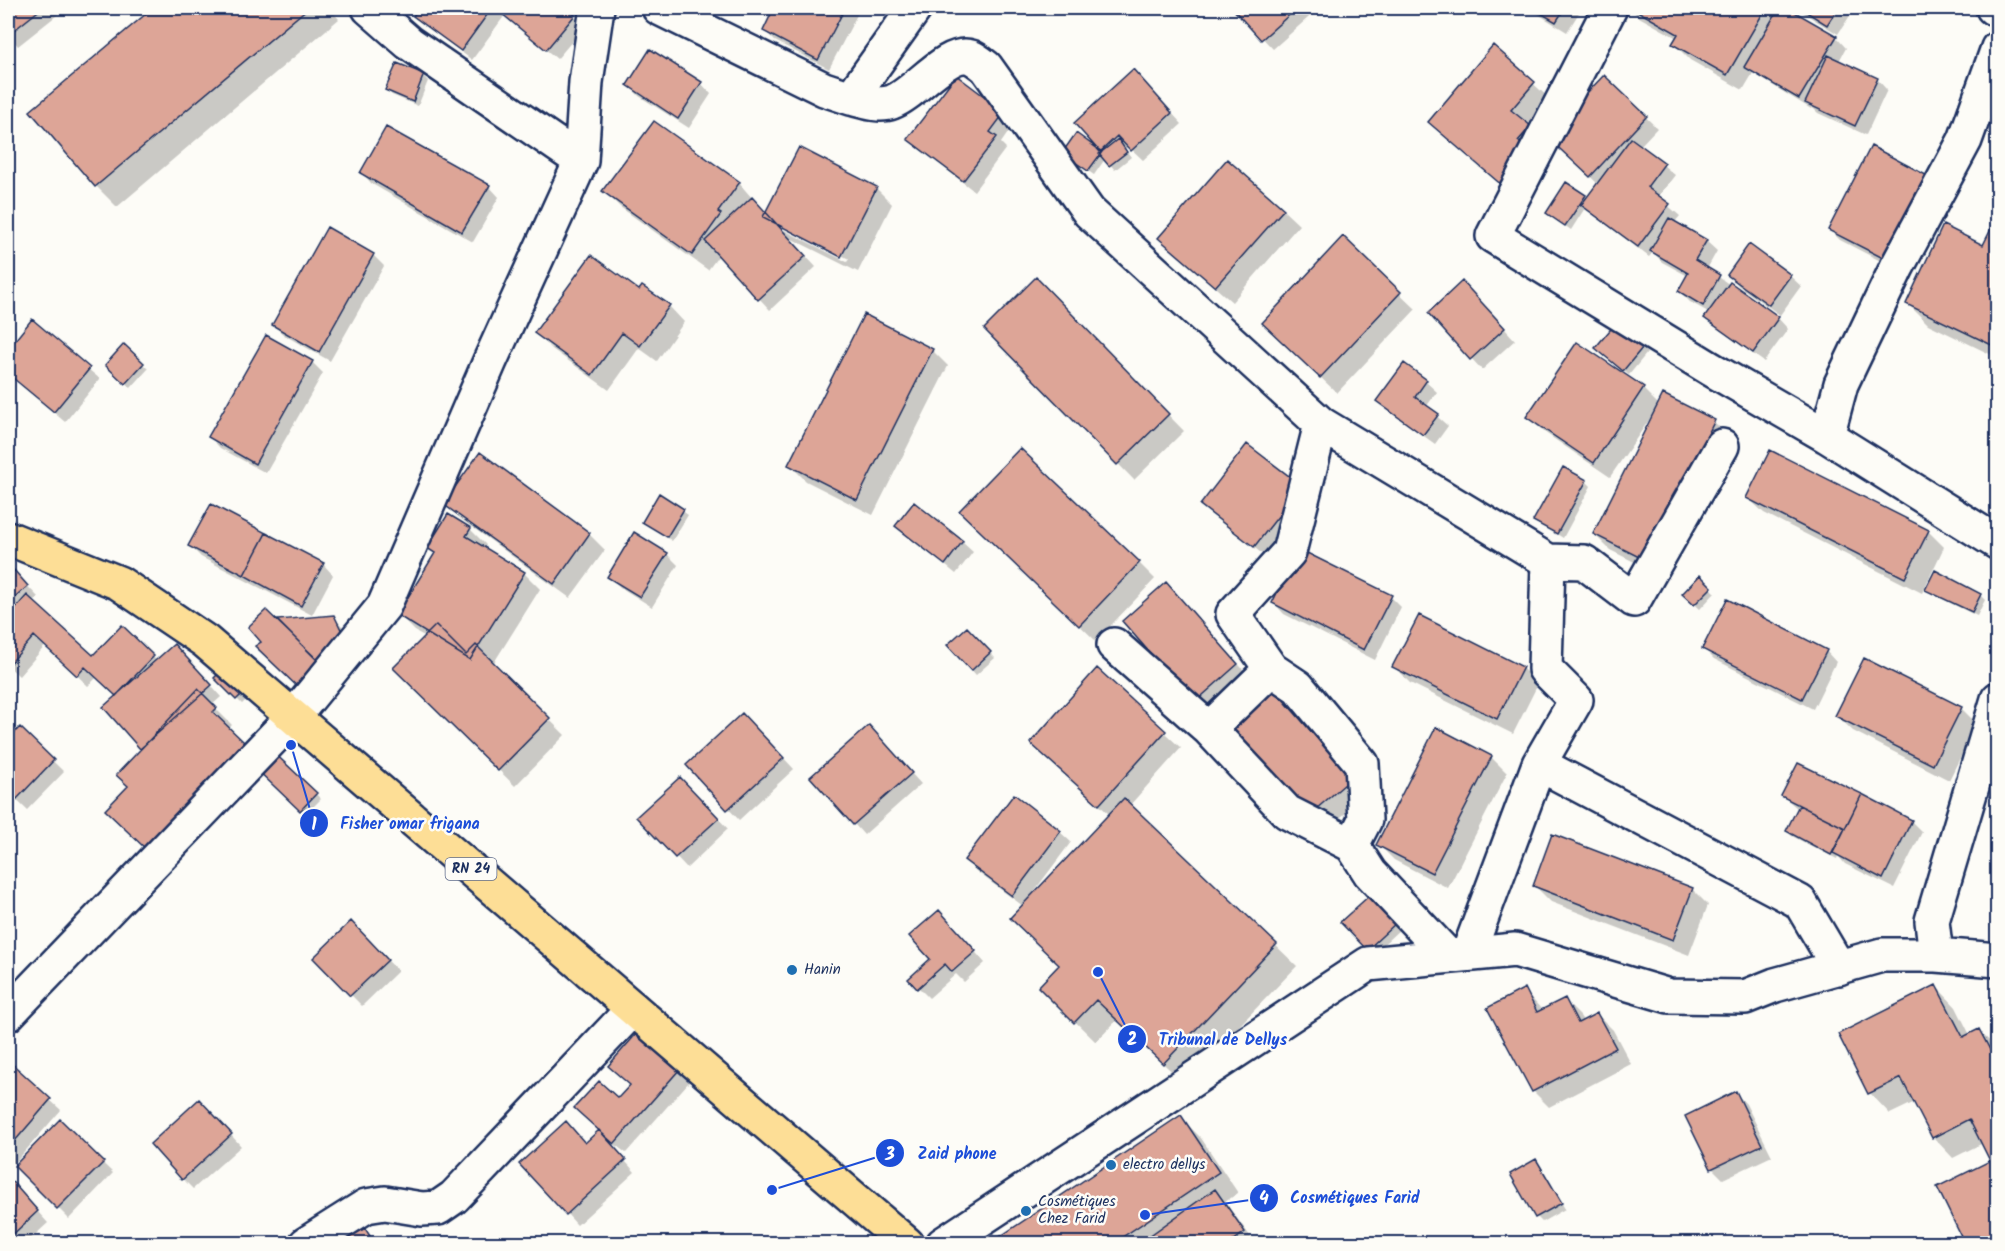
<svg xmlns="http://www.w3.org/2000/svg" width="2005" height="1251" font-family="Kalam,sans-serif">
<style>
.shadow{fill:#0003;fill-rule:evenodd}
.building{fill:#dda597;stroke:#1b2f5e;stroke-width:1.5}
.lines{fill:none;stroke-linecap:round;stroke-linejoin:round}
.minor-casing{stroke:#1b2f5e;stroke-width:38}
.major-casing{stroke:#1b2f5e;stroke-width:38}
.minor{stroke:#fdfcf7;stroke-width:33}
.major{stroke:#fdde96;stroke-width:33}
.poi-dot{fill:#1f6fb2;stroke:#fdfcf7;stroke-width:2}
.labels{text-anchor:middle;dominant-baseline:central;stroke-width:5;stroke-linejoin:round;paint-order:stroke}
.shield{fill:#fdfcf7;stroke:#5f6c8c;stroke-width:1.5}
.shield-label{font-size:14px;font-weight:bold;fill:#1b2f5e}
.poi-label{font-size:15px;fill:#1b2f5e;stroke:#fdfcf7;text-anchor:start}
.leader{fill:none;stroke:#1d4ed8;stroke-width:2}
.callout-dot{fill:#1d4ed8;stroke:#fdfcf7;stroke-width:2}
.mark-label{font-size:18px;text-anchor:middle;font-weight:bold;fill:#fff}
.callout-label{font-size:16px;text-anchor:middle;font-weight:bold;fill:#1d4ed8;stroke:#fdfcf7;stroke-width:5;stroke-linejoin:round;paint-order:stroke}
</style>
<rect width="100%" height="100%" fill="#fdfcf7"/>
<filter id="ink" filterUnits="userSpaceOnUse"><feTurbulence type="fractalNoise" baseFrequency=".0167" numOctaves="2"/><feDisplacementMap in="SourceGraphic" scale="12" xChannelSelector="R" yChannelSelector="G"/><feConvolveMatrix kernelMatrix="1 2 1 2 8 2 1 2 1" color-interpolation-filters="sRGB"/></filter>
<g filter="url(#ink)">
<!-- shadow -->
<path class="shadow" d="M8,8H66L18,46L8,35Z
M155,8H329L339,19L117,207L96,186L33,111Z
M421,8H495L502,14L507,8H564L585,26L557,59L505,15L472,60L426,26L415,16Z
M754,8H858L860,9L829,69L775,41L764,30L771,18Z
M1234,8H1314L1317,10L1273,49Z
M1528,8H1582L1567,32Z
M1630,8H1772L1777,13L1781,8H1785L1836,37L1846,48L1839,61L1877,79L1887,90L1866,135L1818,113L1812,107L1811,109L1753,73L1743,90L1690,60L1674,44L1677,38L1639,17Z
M1795,8H1855L1838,34Z
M1493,47L1550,99L1527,125L1546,143L1534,157L1548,171L1521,202L1430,122Z
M423,76L428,81L418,106L392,95L387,90Z
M956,77L1014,124L1001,143L1006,148L974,191L920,149L909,138Z
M1604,77L1657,128L1640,146L1675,175L1658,197L1680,216L1674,223L1706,241L1717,251L1707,269L1778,318L1788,329L1764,362L1717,328L1706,318L1710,313L1690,302L1679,291L1688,276L1662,262L1653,252L1649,257L1585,208L1571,230L1553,217L1585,196L1587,199L1598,184L1548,136Z
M1143,82L1182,124L1143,160L1128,146L1125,149L1131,157L1115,170L1105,159L1094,175L1069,158L1101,152L1076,123Z
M701,83L711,94L689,128L639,96L629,85Z
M362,173L489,186L499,197L473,242L372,184Z
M1925,176L1936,187L1894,268L1840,240L1830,230Z
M739,183L766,214L876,188L892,204L858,272L788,237L816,267L770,310L719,255L708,270L620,207L604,191ZM782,225L849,259L847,262L782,229Z
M1283,210L1299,225L1232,302L1176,253Z
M1998,219V358L1928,324L1908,304L1984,247Z
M327,229L373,255L384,266L330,361L284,335L273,325Z
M1343,239L1416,309L1337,393L1280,339Z
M1729,275L1790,276L1801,286L1780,315L1739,286Z
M1036,280L1184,431L1134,480L986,329Z
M639,292L669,306L684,322L657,361L639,348L609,390L552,349L536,333Z
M1473,294L1515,340L1482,370L1430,313Z
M32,322L100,379L65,422L8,374V351Z
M1616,326L1647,353L1629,375L1602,353Z
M1577,344L1643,389L1659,405L1714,422L1730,437L1661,575L1610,550L1594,534L1653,418L1651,417L1610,477L1544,432L1528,417Z
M124,346L148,369L131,388L107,365Z
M932,350L948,366L873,515L806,481L790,465Z
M312,362L323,373L266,473L220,448L210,437Z
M1404,365L1426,382L1437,392L1426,407L1448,426L1435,444L1389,411L1378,401Z
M1771,452L1928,531L1944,547L1922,593L1764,513L1748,498Z
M1564,469L1586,481L1591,486L1563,538L1535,520Z
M660,495L688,515L672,541L644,521Z
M1311,498L1266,557L1202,505Z
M445,504L589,534L605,550L570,598L461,519Z
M897,526L962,542L973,552L956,574Z
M977,527L1139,563L1155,579L1096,641Z
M470,529L486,545L484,548L524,573L540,589L493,664L565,735L515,786L395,668L426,637L415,631L399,615L436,555L428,548Z
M190,546L323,564L333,575L312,615L201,557Z
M667,554L678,565L652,607L620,587L609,576Z
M14,572L38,597L33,602L93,658L122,627L157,661L185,656L221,697L212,705L232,725L228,729L259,759L268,749L321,799L306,814L254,765L130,786L142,750L105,707L118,696L97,677L88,686L46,645L19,676L8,666V578Z
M1700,578L1715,593L1700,609L1684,594Z
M1927,589L1980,595L1985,600L1977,616L1932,594Z
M1177,595L1248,675L1205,712L1195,702Z
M1391,597L1401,607L1375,660L1284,614L1274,603Z
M333,617L344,628L356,651L314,701L277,622Z
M967,629L995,658L976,675L949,645Z
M1704,649L1826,651L1836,662L1813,709L1714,659Z
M1865,660L1961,708L1977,724L1949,780L1853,731L1837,716Z
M1394,667L1522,668L1538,684L1513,734L1410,683Z
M1097,670L1181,748L1130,805L1297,966L1184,1083L1117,1020L1096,1042L1040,987L1061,965L1023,906L976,871L966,860L1060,832L1071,842L1032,894L1033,895L1110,815L1048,758Z
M216,678L251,695L242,704Z
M1288,706L1366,795L1325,831L1309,815Z
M753,725L794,769L739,820L688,765Z
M869,727L921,784L864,835L812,777Z
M20,729L64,772L27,810L8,792V741Z
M1491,757L1507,773L1448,888L1394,860L1378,844Z
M1799,765L1911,821L1922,832L1894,888L1845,864L1838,856L1837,859L1792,836L1787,831L1798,809L1783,796Z
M691,789L728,829L687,868L639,817Z
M1535,886L1692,889L1708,905L1689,955L1551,902Z
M1370,897L1400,929L1373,954L1343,922Z
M949,922L985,963L964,982L956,974L929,998L910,979L932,959Z
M351,923L398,971L362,1006L315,958Z
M1936,986L1956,1007L1970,1035L1979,1031L1998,1049V1244H1967L1992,1162L1983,1143L1953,1158L1933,1137L1915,1102L1890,1114L1870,1093L1840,1034Z
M1524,990L1543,1011L1564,1000L1580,1016L1584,1022L1597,1014L1613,1030L1631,1064L1549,1107L1533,1091Z
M645,1026L697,1073L626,1153L609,1140L608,1142L635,1172L577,1225L567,1214L586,1144L601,1131L618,1100L631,1086Z
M8,1062L61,1110L14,1164L8,1158Z
M1736,1093L1746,1104L1772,1156L1723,1179L1712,1168Z
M210,1112L241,1146L193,1189L183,1179Z
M1180,1117L1201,1138L1238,1193L1225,1202L1256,1244H998Z
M60,1122L113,1173L69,1219L16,1166Z
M1536,1161L1541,1166L1565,1209L1542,1222L1537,1217L1512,1175Z
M8,1179L48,1223L25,1244H8Z
M362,1227L377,1244H338Z"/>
<!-- building -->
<path class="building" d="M8,8H42L8,35Z
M153,8H308L95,187L30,111Z
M419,8H492L461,51L413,16Z
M506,8H567L575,15L546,50L501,13Z
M759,8H845L818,60L763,31L771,14Z
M1232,8H1297L1261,40Z
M1532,8H1565L1556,22Z
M1632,8H1766L1727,75L1672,44L1678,34Z
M1779,8H1788L1837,36L1799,99L1744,67Z
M1800,8H1838L1827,25Z
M1493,45L1535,82L1511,110L1531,126L1518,141L1533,154L1504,187L1428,122Z
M650,49L702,82L678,119L627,85Z
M1828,55L1878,78L1855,126L1805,103Z
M397,63L424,74L413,102L385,90Z
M1133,69L1172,113L1131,151L1117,136L1100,152L1074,123Z
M956,75L1005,112L990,132L997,137L963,181L907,139Z
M1604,75L1647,116L1590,177L1546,136Z
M654,121L740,182L718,212L721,214L692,255L602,191Z
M386,127L490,185L462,232L360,173Z
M1076,133L1102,152L1088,171L1062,153Z
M1631,138L1665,163L1647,187L1670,204L1638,247L1581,205Z
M1118,139L1127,152L1109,166L1099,154Z
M1871,146L1926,175L1883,258L1828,230Z
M799,147L877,187L841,257L763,217Z
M1227,159L1284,209L1215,287L1158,238Z
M1566,182L1586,195L1565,226L1546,213Z
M752,197L806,256L758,300L705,241Z
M1998,215V348L1906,304L1943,225L1983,245Z
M1669,218L1707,240L1695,260L1720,275L1703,306L1678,291L1688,273L1650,251Z
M327,227L374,254L319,352L272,325Z
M1343,236L1401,292L1320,378L1262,323Z
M1749,244L1791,275L1769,305L1727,275Z
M591,255L639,290L642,286L670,305L640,346L622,333L592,375L534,333Z
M1036,277L1169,414L1117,465L984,329Z
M1462,281L1505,328L1470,360L1428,313Z
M1730,282L1779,317L1753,353L1704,318Z
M864,314L933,349L857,500L788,465Z
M32,319L90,368L54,412L8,374V349Z
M1615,324L1643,347L1623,371L1595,348Z
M266,335L313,361L255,464L208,437Z
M1577,342L1644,387L1594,463L1526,417Z
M124,344L144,363L125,384L105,365Z
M1404,363L1427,380L1415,397L1439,414L1423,435L1376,401Z
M1663,394L1715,420L1645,560L1593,534Z
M1247,444L1302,486L1254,547L1200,505Z
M1020,448L1140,562L1079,626L959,511Z
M1770,450L1929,530L1905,578L1746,498Z
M480,452L590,533L554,584L443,504Z
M1563,467L1587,480L1557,534L1533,521Z
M659,493L684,509L667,537L642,522Z
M914,502L963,541L945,565L895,526Z
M211,504L266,533L244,575L188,546Z
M448,514L471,528L466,536L525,572L470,660L397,615L435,553L427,548Z
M634,532L668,553L640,597L607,577Z
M266,533L324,563L301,606L244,575Z
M1299,549L1392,595L1364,650L1272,603Z
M14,570L28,586L8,604V576Z
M1935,570L1981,594L1972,612L1925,590Z
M1700,575L1712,587L1694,605L1682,594Z
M1166,582L1238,664L1194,703L1122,621Z
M27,595L93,655L122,625L154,656L116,696L85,667L77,676L34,636L8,666V617Z
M1727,599L1827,650L1802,699L1702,649Z
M266,610L327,669L302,691L255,646L261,642L248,627Z
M334,615L346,640L323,666L277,620Z
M1419,615L1523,667L1497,719L1392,667Z
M436,625L466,655L476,645L550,718L498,771L393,668Z
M967,627L991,652L971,671L947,645Z
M174,644L212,685L140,749L103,707Z
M1864,658L1962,707L1933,765L1835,716Z
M226,666L247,689L236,700L214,678Z
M1097,668L1166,731L1099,805L1030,743Z
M1273,688L1352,778L1308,816L1229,726Z
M198,689L217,708L213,712L244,742L224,763L226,765L146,849L105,810L128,786L116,775Z
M742,713L784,758L727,810L686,765Z
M869,725L912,773L853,825L810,777Z
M20,727L54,760L15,801L8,794V739Z
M1436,727L1492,756L1432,873L1376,845Z
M268,747L317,793L300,811L251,764Z
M1798,763L1862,794L1845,828L1781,796Z
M680,777L719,818L675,858L636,817Z
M1014,794L1061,831L1012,896L964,860Z
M1862,794L1912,820L1883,879L1833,853Z
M1124,798L1277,944L1163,1064L1096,1000L1074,1023L1038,987L1059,965L1010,918Z
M1799,805L1845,828L1831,855L1786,831Z
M1552,834L1693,888L1673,940L1533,886Z
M1370,895L1396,923L1367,950L1340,922Z
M939,910L976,951L952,972L945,964L917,989L908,979L930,959L909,936Z
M351,921L388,960L350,996L313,958Z
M1936,985L1963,1037L1979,1029L1998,1065V1236L1982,1244H1965L1937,1187L1990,1161L1969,1119L1932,1138L1901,1078L1868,1094L1838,1034Z
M1525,988L1537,1012L1565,998L1578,1023L1597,1013L1616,1048L1532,1092L1487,1008Z
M645,1024L687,1061L614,1144L574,1108L599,1081L618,1098L630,1085L608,1066Z
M8,1060L51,1099L8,1149Z
M1736,1091L1762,1145L1711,1169L1685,1116Z
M199,1099L232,1134L182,1180L150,1144Z
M1181,1115L1219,1172L1112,1244H996L998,1238Z
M60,1119L104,1162L57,1209L14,1166Z
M566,1121L585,1143L599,1130L626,1160L566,1215L519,1164Z
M1536,1159L1562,1203L1535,1218L1510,1174Z
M8,1177L38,1211L8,1239Z
M1215,1189L1245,1232L1229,1244H1138Z
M363,1225L375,1244H335Z"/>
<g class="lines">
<!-- minor casing -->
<g class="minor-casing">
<path id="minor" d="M369,8L409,43L581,161
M659,8L824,89L851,98L915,8
M1610,8L1493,236L1711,369L1827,436
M1993,8L1998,10
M1998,48L1965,140L1897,267L1841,384L1827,436L1998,543
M851,98C863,101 879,107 892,102C915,94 947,49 971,57C976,59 982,64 986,67L1089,212L1321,424L1548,561
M1321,424L1289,552L1233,614L1271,669L1298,687L1362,764L1365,820L1352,845
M1722,446L1634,600L1584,562L1548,561L1545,669L1576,700L1539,764L1800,902L1839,968
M1114,645L1209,729L1287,812L1352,845L1370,873L1448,956
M1209,729L1271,669
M1468,954L1539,764
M1936,955L1932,921L1998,699
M8,1014L294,716L384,606L490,361L581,161L586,82L597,8
M306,1244L366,1206L385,1203L422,1209L438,1208L454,1197L633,1009
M943,1244L1368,964L1515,950L1669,996L1745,997L1775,985L1882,955H1936L1998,960"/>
</g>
<!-- major casing -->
<g class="major-casing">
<path id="major" d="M8,538L119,583L205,641L907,1244"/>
</g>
<!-- minor -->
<use href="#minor" class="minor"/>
<!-- major -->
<use href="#major" class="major"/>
</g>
</g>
<!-- markers -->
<g class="poi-dot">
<circle cx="792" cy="970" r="6"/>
<circle cx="1111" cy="1165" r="6"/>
<circle cx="1026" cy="1211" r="6"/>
</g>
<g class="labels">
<!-- shield labels -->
<rect class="shield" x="445.5" y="858" width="51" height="22" rx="4.5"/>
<g class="shield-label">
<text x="471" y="869">RN 24</text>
</g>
<!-- poi labels -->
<g class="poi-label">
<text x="804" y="970">Hanin</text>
<text x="1123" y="1165">electro dellys</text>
<text x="1038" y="1202">Cosmétiques<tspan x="1038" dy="17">Chez Farid</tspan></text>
</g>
</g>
<!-- callouts -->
<path class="leader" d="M291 745L314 823M1098 972L1132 1039M772 1190L890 1153M1145 1215L1264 1198"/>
<g class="callout-dot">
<circle cx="291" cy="745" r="6"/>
<circle cx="1098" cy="972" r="6"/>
<circle cx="772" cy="1190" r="6"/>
<circle cx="1145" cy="1215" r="6"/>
<circle cx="314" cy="823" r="15"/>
<circle cx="1132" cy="1039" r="15"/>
<circle cx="890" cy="1153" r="15"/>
<circle cx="1264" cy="1198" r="15"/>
</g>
<g class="mark-label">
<text x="314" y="830">1</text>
<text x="1132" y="1045">2</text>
<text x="890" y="1160">3</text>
<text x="1264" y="1204">4</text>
</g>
<g class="callout-label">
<text x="410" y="829">Fisher omar frigana</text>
<text x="1223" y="1045">Tribunal de Dellys</text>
<text x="957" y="1159">Zaid phone</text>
<text x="1355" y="1203">Cosmétiques Farid</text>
</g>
<!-- margin -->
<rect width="2005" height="1251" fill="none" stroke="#fdfcf7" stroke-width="30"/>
<rect x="15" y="15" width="1975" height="1221" fill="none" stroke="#1b2f5e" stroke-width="2" filter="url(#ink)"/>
</svg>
